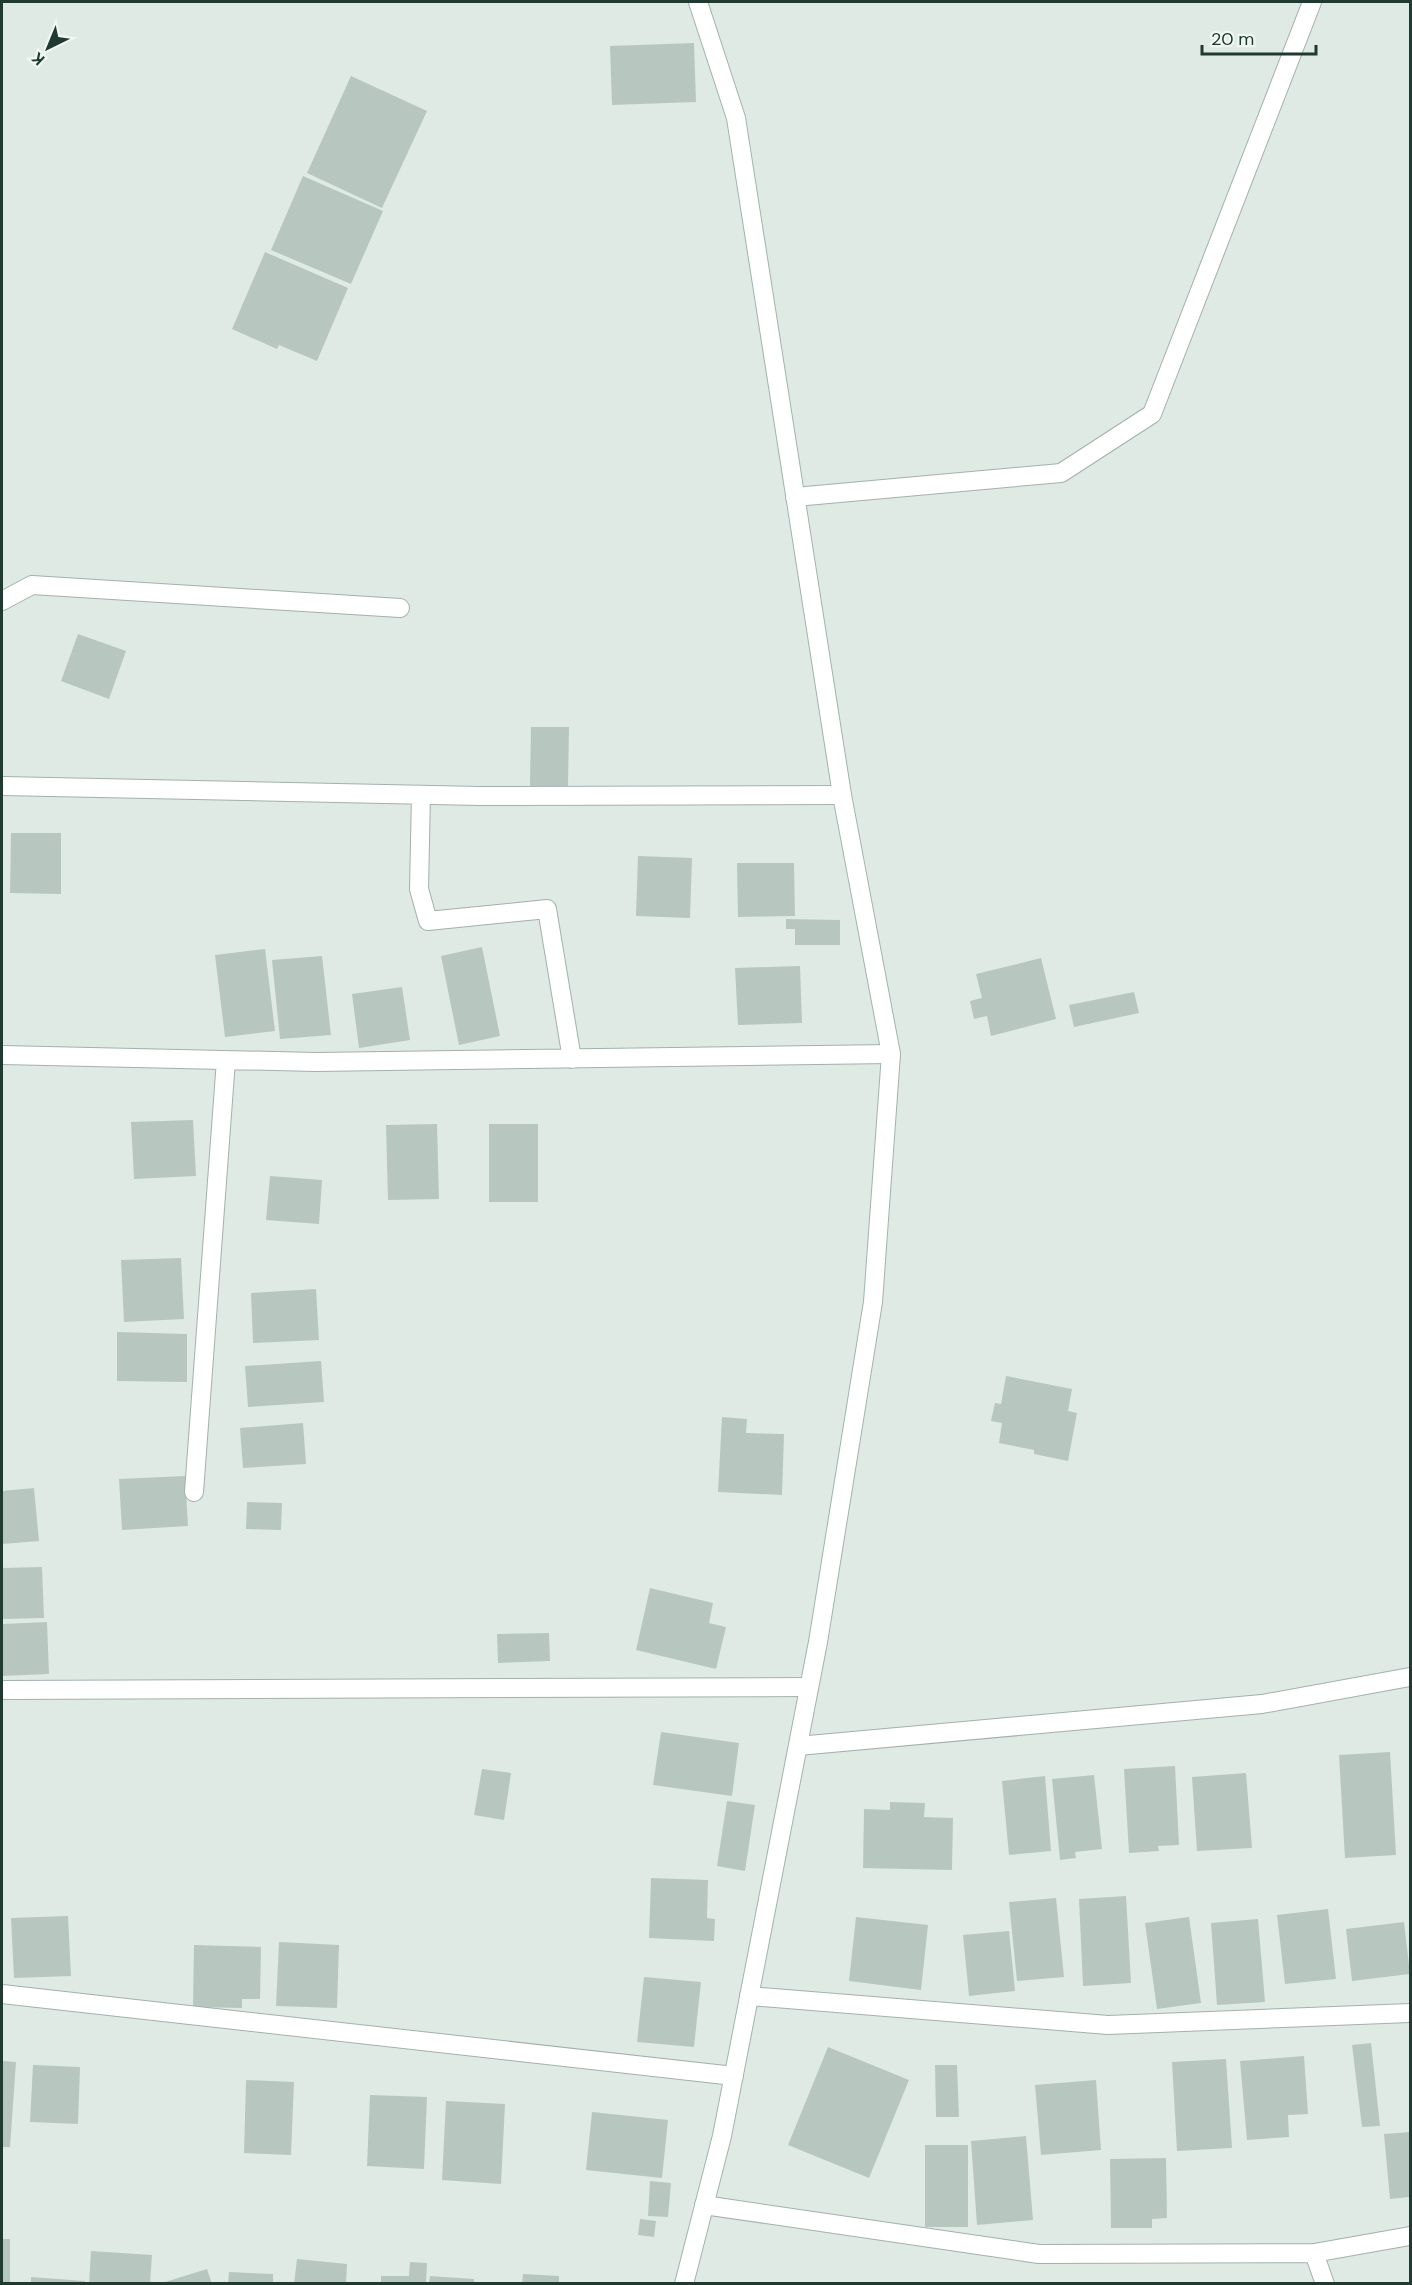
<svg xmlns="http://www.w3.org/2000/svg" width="1412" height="2285" font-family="'DM Sans',sans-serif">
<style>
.building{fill:#b7c7c0}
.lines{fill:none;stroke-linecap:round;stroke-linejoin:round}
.street-casing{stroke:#a2b1ab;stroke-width:20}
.secondary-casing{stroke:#9eb5ab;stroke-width:20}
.street{stroke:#fff;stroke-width:18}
.secondary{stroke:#fff;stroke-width:18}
</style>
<rect width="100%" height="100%" fill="#dfeae4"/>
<!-- building -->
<path class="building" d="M694,43L696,102L612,105L610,46Z
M351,76L427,111L382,208L307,173Z
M303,176L383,211L351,284L271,250Z
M265,252L348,288L317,361L279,345L277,349L232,329Z
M78,634L126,651L109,699L61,681Z
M531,727H569L568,786H530Z
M11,833H61V894L10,893Z
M638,856L692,858L690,918L636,916Z
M737,863H794L795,916L738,917Z
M786,919L840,920V945H795V929H786Z
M482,947L500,1036L459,1045L441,956Z
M265,949L275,1031L225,1037L215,955Z
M322,956L331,1035L280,1039L272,960Z
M1041,958L1056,1019L991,1036L987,1016L974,1019L970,1001L982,998L976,974Z
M800,966L802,1023L738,1025L735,968Z
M402,987L410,1040L359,1048L352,994Z
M1134,992L1139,1013L1074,1027L1069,1005Z
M193,1120L196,1176L134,1179L131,1122Z
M437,1124L439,1199L388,1200L386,1125Z
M489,1124H538V1202H489Z
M270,1176L322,1180L319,1224L266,1220Z
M181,1258L184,1319L124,1322L121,1260Z
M316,1289L319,1340L253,1343L251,1293Z
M117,1332L187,1334V1382L117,1381Z
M321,1361L324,1402L248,1407L245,1366Z
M1006,1376L1072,1389L1068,1411L1077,1413L1068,1461L1034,1454V1450L999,1443L1002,1423L991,1421L995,1403L1001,1404Z
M722,1417L747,1419L746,1433L784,1434L782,1495L718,1492Z
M303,1423L306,1464L243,1468L240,1428Z
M185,1476L188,1526L122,1530L119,1479Z
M34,1488L39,1541L2,1544V1491Z
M247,1502L282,1503L281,1530L246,1529Z
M42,1567L44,1618L2,1619V1568Z
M650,1588L713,1603L709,1623L726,1627L716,1669L636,1650Z
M47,1622L49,1674L2,1676V1624Z
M549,1633L550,1661L498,1663L497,1634Z
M661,1732L739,1743L732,1796L653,1785Z
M1390,1752L1396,1855L1345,1858L1339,1755Z
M1175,1766L1179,1845L1158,1846L1159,1851L1129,1853L1124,1769Z
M482,1769L511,1773L504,1820L474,1815Z
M1246,1773L1252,1848L1197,1851L1192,1777Z
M1094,1775L1102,1849L1075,1852L1076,1858L1060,1860L1052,1779Z
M1045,1776L1051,1851L1009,1855L1002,1781Z
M727,1801L755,1805L745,1871L717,1866Z
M890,1802L925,1803L924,1817L953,1818L952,1870L863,1868L864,1809L890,1810Z
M651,1878L708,1880L707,1918L715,1919L714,1941L649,1938Z
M1126,1896L1131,1983L1083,1986L1079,1899Z
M1056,1898L1064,1977L1017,1981L1009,1902Z
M1328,1909L1336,1979L1285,1984L1277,1915Z
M68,1916L71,1976L14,1978L11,1918Z
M856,1917L928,1925L921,1990L849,1981Z
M1189,1917L1201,2003L1157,2009L1145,1923Z
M1258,1919L1265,2002L1217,2005L1211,1923Z
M1404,1922L1410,1974L1352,1981L1346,1929Z
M1009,1931L1015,1991L969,1996L963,1935Z
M279,1942L339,1945L337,2008L276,2006Z
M194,1945L261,1947L260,1999H242V2008L193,2007Z
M644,1977L701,1982L694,2047L637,2042Z
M1371,2043L1380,2126L1362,2127L1352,2045Z
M828,2047L909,2080L869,2178L788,2145Z
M1304,2056L1308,2114L1288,2115L1289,2137L1247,2140L1240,2061Z
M1226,2059L1232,2148L1177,2151L1172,2062Z
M2,2061L16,2062L10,2147H2Z
M33,2065L80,2067L78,2124L30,2122Z
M935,2065H957L959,2117H936Z
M246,2080L294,2082L291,2155L244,2153Z
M1096,2080L1101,2150L1041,2155L1035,2085Z
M370,2095L427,2097L424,2169L367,2166Z
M446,2101L505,2104L501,2184L442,2180Z
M592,2112L668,2120L662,2178L586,2170Z
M1410,2132V2197L1390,2199L1384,2134Z
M1026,2136L1033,2220L977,2225L971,2141Z
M925,2145H968V2227H925Z
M1166,2158L1167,2218L1152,2219V2228H1111L1110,2159Z
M650,2181L671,2183L668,2217L648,2216Z
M640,2219L656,2221L654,2237L638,2235Z
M2,2239H10V2284H2Z
M91,2251L152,2255L150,2284H89Z
M297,2259L347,2264L346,2284H294Z
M410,2262L427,2263L426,2284H381V2276H409Z
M207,2269L212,2284H162V2283Z
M229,2272L273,2274V2284H228Z
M523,2274L559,2276V2284H522Z
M430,2276L474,2279V2284H429Z
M31,2277L85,2281V2284H31Z"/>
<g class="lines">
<!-- street casing -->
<g class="street-casing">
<path id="street" d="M795,497L1061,473L1152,414L1312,2
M2,601L32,585L400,608
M2,786L480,796L842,795
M421,795L419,889L428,921L547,909L572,1059
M2,1055L316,1062L891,1054
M194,1492L226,1060
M2,1690L809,1687
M798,1746L1262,1704L1410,1677
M2,1994L734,2076
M749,1996L1108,2025L1410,2013
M704,2205L1039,2254L1314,2253L1410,2236
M1314,2253L1325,2284"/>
</g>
<!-- secondary casing -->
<g class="secondary-casing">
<path id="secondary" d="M684,2284L722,2136L818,1642L873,1302L891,1054L842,795L736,118L698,2"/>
</g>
<!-- street -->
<use href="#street" class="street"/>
<!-- secondary -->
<use href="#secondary" class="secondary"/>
</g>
<!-- border -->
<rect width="1412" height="2285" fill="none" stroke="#203931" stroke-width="6"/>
<!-- north arrow -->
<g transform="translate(48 48) rotate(223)" stroke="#eff7f2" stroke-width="4.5" paint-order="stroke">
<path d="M0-4.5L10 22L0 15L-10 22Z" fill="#203931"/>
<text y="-9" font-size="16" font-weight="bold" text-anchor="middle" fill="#203931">K</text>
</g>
<!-- scale -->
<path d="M1202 45v9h114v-9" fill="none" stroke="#203931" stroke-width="3"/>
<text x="1211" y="45" font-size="18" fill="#203931" stroke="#eff7f2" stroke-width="4.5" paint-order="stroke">20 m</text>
</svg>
